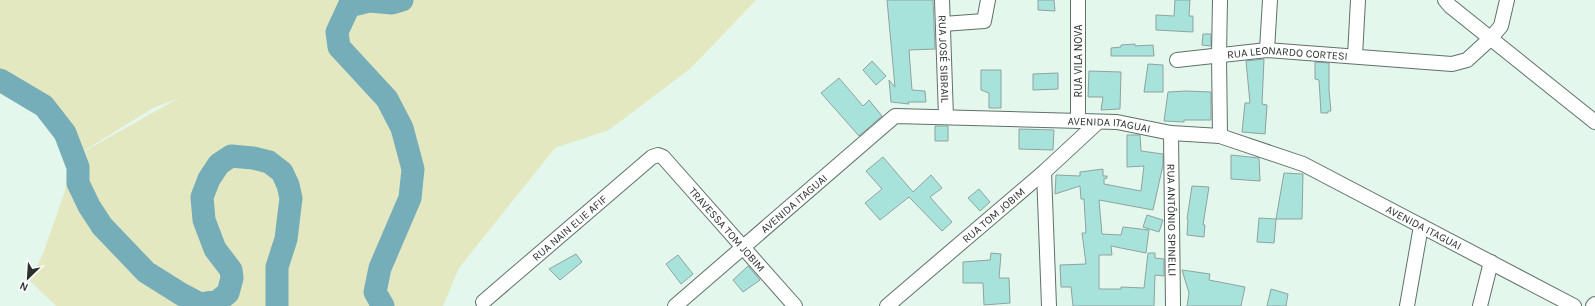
<svg xmlns="http://www.w3.org/2000/svg" width="1595" height="306" font-family="Karla,sans-serif">
<style>
.green{fill:#e4e8c1;fill-rule:evenodd}
.lines{fill:none;stroke-linecap:round;stroke-linejoin:round}
.river{stroke:#75aeb8;stroke-width:23}
.building{fill:#a8e3db;stroke:#8ea3a0}
.minor-casing{stroke:#607168;stroke-width:16}
.minor{stroke:#fff;stroke-width:14}
.labels{text-anchor:middle;dominant-baseline:central;stroke-width:4;stroke-linejoin:round;paint-order:stroke}
.street-label{font-size:11px;fill:#2a312d;stroke:#fff}
</style>
<rect width="100%" height="100%" fill="#e4f7ec"/>
<!-- green -->
<path class="green" d="M0,0H756L691,68L609,130L555,148L459,268L443,306H56L30,281L44,251L65,191L70,159L42,107L0,83ZM179,98L83,152H82L153,108Z"/>
<g class="lines">
<!-- river -->
<path class="river" d="M0,80L44,106L65,133L78,167V183L89,206L102,226L146,272L181,294L200,304L218,301L228,293L232,278L231,270L215,249L204,220L202,197L209,179L219,164L231,156L253,158L269,162L282,172L288,185L291,198L286,239L277,267V306
M383,306L375,292L380,268L410,198L413,169L402,128L387,99L339,47L337,32L349,6L369,1L392,3L402,0"/>
</g>
<!-- building -->
<path class="building" d="M887,0H933L935,49L909,50L912,90L925,91L926,102H908L909,104L891,102L889,80L895,87Z
M1038,0H1054L1055,11L1038,10Z
M1175,0H1190L1189,16H1193V32L1156,30V15L1174,16Z
M1203,34H1211V46L1202,45Z
M1135,44V46L1153,45L1154,56H1111V48L1121,47V45Z
M1264,59L1262,104L1267,105L1265,134L1242,132L1245,103H1250L1246,61Z
M872,61L886,76L876,85L863,70Z
M1315,62L1329,63V90L1331,111H1328V113H1321L1319,80L1315,79Z
M1148,64L1163,65V92H1144Z
M981,70H1001V108H989V93L981,90Z
M1089,71L1121,72L1120,109L1101,110L1103,97H1088Z
M1058,73V89L1033,90V74Z
M839,78L863,106L869,100L882,116L859,136L821,93Z
M1186,91L1211,92V120H1184V122L1164,121L1168,92Z
M935,126H948V141H935Z
M1019,129L1054,130L1053,150L1019,149Z
M1127,135H1140L1141,151L1163,154V165L1153,210L1099,200L1102,234L1121,235L1123,227L1149,230L1146,253L1111,246L1112,255H1099V289H1121V287L1144,288L1148,253H1155V258L1164,259V276L1155,275L1154,306H1073L1071,287H1061L1060,265L1086,264L1082,233H1086L1084,199H1081L1080,186L1055,194L1056,175L1080,176V172L1103,169V176H1107V178L1104,179V184L1141,191L1144,166L1127,167Z
M1231,155L1259,158L1260,181L1231,179Z
M883,157L913,192L931,175L942,188L930,197L952,222L942,231L909,197L880,220L865,203L882,189L866,171Z
M1284,173L1303,174L1302,219H1276Z
M1192,186L1209,187L1203,225H1205L1204,237L1187,235L1188,219H1187Z
M979,189L990,202L980,211L968,198Z
M1147,215L1163,220L1159,232L1143,227Z
M1259,218L1276,219L1274,243L1257,242Z
M991,253L1001,254L999,278H1009L1010,303L984,305L983,283H963V262L990,260Z
M576,254L582,262L560,280L549,269Z
M678,255L693,274L681,284L666,264Z
M748,266L760,280L743,292L733,280Z
M1182,270L1210,274L1209,280L1245,287L1241,306H1187L1189,293Z
M1271,289L1288,294L1286,306H1267Z"/>
<g class="lines">
<!-- minor casing -->
<g class="minor-casing">
<g id="minor">
<path id="s1" d="M942,0L946,117"/>
<path d="M1220,0L1219,55L1220,136"/>
<path d="M1445,0L1450,6L1595,122"/>
<path d="M943,24L984,21L988,0"/>
<path d="M1267,50L1270,0"/>
<path d="M1355,56L1358,0"/>
<path id="s2" d="M1177,60L1267,50L1452,64L1467,60L1491,38L1501,26L1507,0"/>
<path d="M1078,121V0"/>
<path id="s3" d="M1171,133L1173,306"/>
<path d="M1044,172L1049,306"/>
<path id="s4" d="M483,302L652,157L658,155L663,157L795,306"/>
<path id="s5" d="M675,306L895,116L1117,122L1171,133L1220,136L1303,164L1574,306"/>
<path id="s6" d="M887,306L1044,172L1098,122"/>
<path d="M1407,306L1421,226"/>
<path d="M1480,306L1491,262"/>
<path d="M1593,306L1595,304"/>
</g>
</g>
<!-- minor -->
<use href="#minor" class="minor"/>
</g>
<g class="labels">
<!-- street labels -->
<g class="street-label">
<text stroke="none"><textPath href="#s2" startOffset="111">RUA LEONARDO CORTESI</textPath></text>
<text stroke="none"><textPath href="#s1" startOffset="59">RUA JOSÉ SIBRAIL</textPath></text>
<text transform="translate(1078 61) rotate(-90)">RUA VILA NOVA</text>
<text stroke="none"><textPath href="#s5" startOffset="505">AVENIDA ITAGUAI</textPath></text>
<text stroke="none"><textPath href="#s5" startOffset="157">AVENIDA ITAGUAI</textPath></text>
<text stroke="none"><textPath href="#s6" startOffset="140">RUA TOM JOBIM</textPath></text>
<text stroke="none"><textPath href="#s3" startOffset="87">RUA ANTÔNIO SPINELLI</textPath></text>
<text stroke="none"><textPath href="#s4" startOffset="114">RUA NAIN ELIE AFIF</textPath></text>
<text stroke="none"><textPath href="#s5" startOffset="841">AVENIDA ITAGUAI</textPath></text>
<text stroke="none"><textPath href="#s4" startOffset="331">TRAVESSA TOM JOBIM</textPath></text>
</g>
</g>
<!-- north arrow -->
<g transform="translate(28 278) rotate(205)" stroke="#ffffff" stroke-width="3" paint-order="stroke">
<path d="M0-3L7 15L0 10L-7 15Z" fill="#2a312d"/>
<text y="-6" font-size="11" font-weight="bold" text-anchor="middle" fill="#2a312d">N</text>
</g>
</svg>
